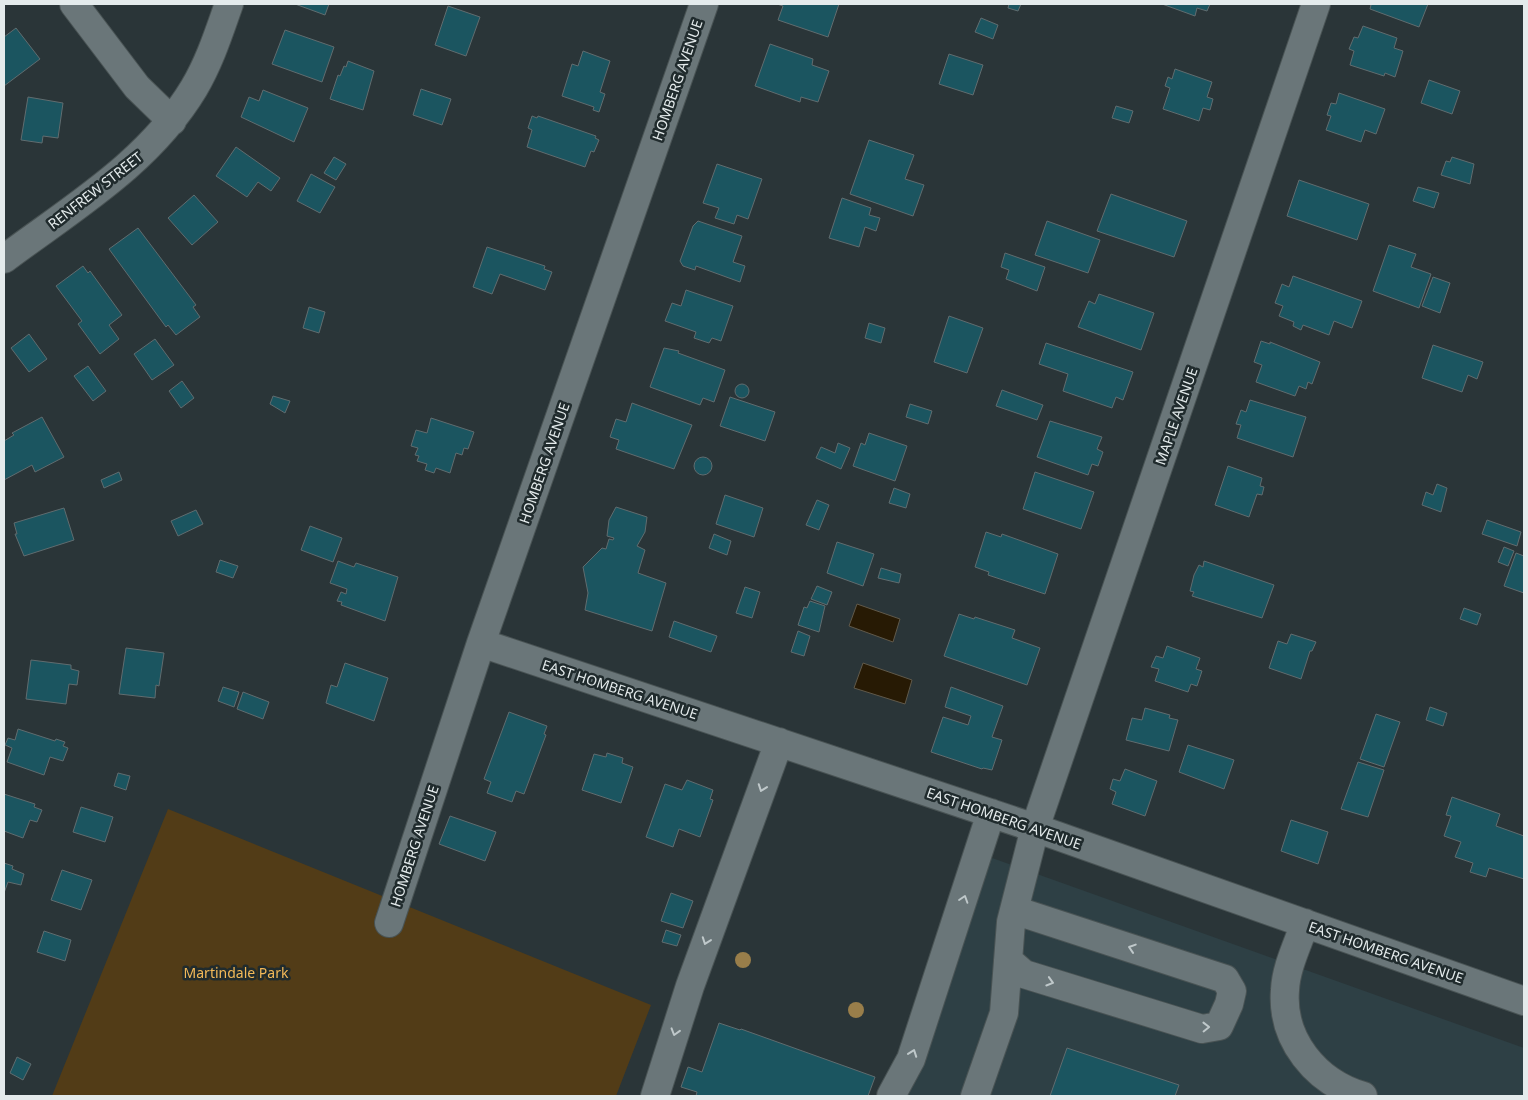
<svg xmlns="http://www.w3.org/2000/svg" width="1528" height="1100" font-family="'Noto Sans',sans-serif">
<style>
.built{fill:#2e4045}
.green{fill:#523c17}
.water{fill:#271a04;stroke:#60594a}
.building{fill:#1b5560;stroke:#606c6f}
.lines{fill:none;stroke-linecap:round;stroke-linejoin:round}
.minor-casing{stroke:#495354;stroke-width:30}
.minor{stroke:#6a7679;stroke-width:28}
.tree{fill:#997e4a}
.oneway{stroke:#bfc8ca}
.labels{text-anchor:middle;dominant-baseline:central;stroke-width:5;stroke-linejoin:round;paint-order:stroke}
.street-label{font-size:14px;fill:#e4ebec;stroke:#202b2d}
.park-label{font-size:14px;fill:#f3b958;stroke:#202b2d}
</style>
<rect width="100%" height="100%" fill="#2a3538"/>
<!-- built -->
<path class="built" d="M981,854L1524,1048V1096H905Z"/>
<!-- green -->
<path class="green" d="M168,809L651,1005L616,1096H52Z"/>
<!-- water -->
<path class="water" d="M857,604L900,619L893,642L849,626Z
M863,663L912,680L905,704L854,688Z"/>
<!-- building -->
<path class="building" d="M295,4H329L325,15Z
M777,4H839L828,37L778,20L783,6Z
M1009,4H1021L1018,11L1008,8Z
M1162,4H1210L1207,11L1197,8L1195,16Z
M1368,4H1428L1419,27L1370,9L1371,5Z
M448,6L480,17L466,56L435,45Z
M981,18L998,25L993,39L975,32Z
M1363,26L1397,38L1394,48L1403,51L1395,77L1385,73L1384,76L1350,65L1354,51L1349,49L1354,37L1358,38Z
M16,28L40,59L4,86V37Z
M285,30L334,47L322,82L272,64Z
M770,44L813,59L812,65L829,71L818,102L801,97L800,102L755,86Z
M583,51L610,61L600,92L605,94L599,112L593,110L594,107L562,96L572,64L578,66Z
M949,54L983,65L973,95L939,84Z
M348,61L374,71L363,110L330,99L338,75L340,76L344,66L346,67Z
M1175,69L1212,82L1207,97L1213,99L1210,110L1203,108L1199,121L1163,109L1170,88L1165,86L1168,77L1172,79Z
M1429,80L1460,91L1452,114L1421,103Z
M421,89L451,99L442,125L413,115Z
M263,90L308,108L294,142L241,117L249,97L259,101Z
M1339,93L1385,109L1376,134L1365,130L1361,142L1326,130L1331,116L1327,115L1331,103L1336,104Z
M28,97L63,103L58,138L43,136L42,143L21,140Z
M1116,106L1133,111L1129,123L1112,118Z
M532,116L537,118L538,116L596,136L595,138L599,140L594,152L591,151L585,167L527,147L532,130L528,128Z
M869,140L914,155L905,179L924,185L913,216L850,194Z
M236,147L280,178L271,191L258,182L247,197L216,176Z
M334,157L346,164L336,180L324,173Z
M1452,157L1474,164L1470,184L1441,175L1446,161L1450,162Z
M717,164L762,179L748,219L737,215L734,224L715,218L719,208L703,203Z
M311,174L335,187L320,213L297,201Z
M1299,180L1369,204L1357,240L1287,216Z
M1418,187L1439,193L1434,208L1413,201Z
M1111,194L1187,221L1174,257L1097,231Z
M194,195L218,222L192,245L168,218Z
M842,198L871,208L869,215L880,218L876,231L865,227L859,247L829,238Z
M698,221L742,236L733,262L745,266L740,282L696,266L695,270L683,266L680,261L693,226Z
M1047,221L1100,240L1088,273L1035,255Z
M138,228L196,305L193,307L200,317L176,335L168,325L166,327L109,249Z
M1389,245L1416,254L1411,267L1431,274L1419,308L1373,291Z
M487,247L545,266L544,269L552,272L545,290L500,274L492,294L473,287Z
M1005,253L1045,267L1037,291L1006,279L1009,270L1001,267Z
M83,266L88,273L90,271L122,315L109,325L119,339L100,354L78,324L82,321L56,286Z
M1293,276L1362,301L1352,328L1334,321L1329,335L1303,325L1301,330L1293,326L1294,322L1279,316L1283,306L1275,303L1282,284L1289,287Z
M1433,277L1450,283L1440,313L1422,306Z
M686,290L733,306L721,341L712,338L709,343L694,338L696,332L665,321L672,303L681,306Z
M1099,294L1154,313L1141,350L1078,327L1089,301L1095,304Z
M309,307L325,312L319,333L303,328Z
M949,316L983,328L967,373L934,362Z
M869,323L885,328L881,343L865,338Z
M29,334L47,359L29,372L11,348Z
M155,339L174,365L152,380L134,354Z
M1261,341L1270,344V342L1320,362L1312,384L1308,382L1306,389L1299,386L1295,396L1256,382L1262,365L1254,362Z
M1046,343L1133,372L1123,400L1116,397L1112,408L1063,391L1068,374L1039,364Z
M1433,345L1483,362L1477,379L1468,375L1462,392L1422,378Z
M664,348L679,351L678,353L725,370L714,402L703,398L700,405L650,387Z
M88,366L106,391L93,401L74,376Z
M182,381L194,398L181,408L169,391Z
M735 391a7 7 0 1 1 14 0a7 7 0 1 1-14 0Z
M1002,390L1043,405L1037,420L996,406Z
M273,396L290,401L285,413L270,404Z
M730,397L775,412L765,441L720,426Z
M1250,400L1306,417L1293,457L1237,438L1241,425L1236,424L1241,410L1246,412Z
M632,403L692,425L674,469L616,449L619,440L610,437L616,419L626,422Z
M910,404L932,411L928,424L906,417Z
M42,417L64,457L35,472L32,465L4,480V441L14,435L12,433Z
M431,418L474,432L468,449L464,448L462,455L456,453L450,473L436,468L434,473L425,470L427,464L417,461L419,456L415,455L418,448L411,446L416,430L427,433Z
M1050,421L1102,437L1097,449L1103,452L1098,466L1092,464L1088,475L1037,457Z
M869,433L907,446L895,481L853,466L861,443L865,445Z
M838,443L850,448L841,469L816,458L821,447L835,453Z
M694 466a9 9 0 1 1 18 0a9 9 0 1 1-18 0Z
M1228,466L1262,478L1260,486L1264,487L1262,495L1257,494L1249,517L1215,505Z
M119,472L122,480L104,488L101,480Z
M1035,472L1094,492L1081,529L1023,509Z
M1437,484L1447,488L1441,512L1422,505L1426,492L1433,495Z
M894,488L910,494L906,508L889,503Z
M725,495L763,508L754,537L716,524Z
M817,500L829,505L819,530L806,525Z
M616,507L647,517L645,532L637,546L645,550L638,573L666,583L652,631L585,610L588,593L583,567L602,548L606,549L609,539L613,540L614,538L607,536L609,520Z
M64,508L74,540L24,556L15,534H17L14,523Z
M196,510L203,524L178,536L171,521Z
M1487,520L1521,532L1517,546L1482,534Z
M310,526L342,538L333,562L301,550Z
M986,532L1001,537L1002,534L1058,554L1045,594L988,575L989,572L975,567Z
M714,534L731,541L727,555L709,548Z
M837,542L874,554L863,586L827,573Z
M1504,547L1514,551L1508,566L1498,562Z
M1516,553L1524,556V593L1504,586Z
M220,560L238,566L233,578L216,572Z
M338,561L354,567L356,563L398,577L385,621L341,605L342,602L337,601L341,592L346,594L347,589L330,583Z
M1204,561L1274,585L1262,618L1192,596L1194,592L1190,591L1194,575L1199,565L1203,567Z
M881,568L901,574L899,583L878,578Z
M817,586L832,592L827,605L811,599Z
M745,587L760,592L752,618L736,613Z
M810,601L825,606L819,632L798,625L804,607L807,608Z
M1464,608L1481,614L1477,625L1460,619Z
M959,614L974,619L975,617L1015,630L1012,638L1040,648L1027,685L944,656Z
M674,621L717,636L711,652L669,637Z
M798,631L810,636L804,656L791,652Z
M1291,634L1316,642L1312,651H1310L1301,679L1269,668L1278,641L1287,644Z
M1167,646L1200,658L1196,669L1202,671L1197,686L1191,684L1188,692L1155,681L1159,669L1151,667L1156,656L1163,658Z
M126,648L164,653L159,686L156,685L155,698L119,694Z
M31,660L71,665V669L79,671L77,685L69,684L66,704L26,699Z
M345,663L388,678L374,721L326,703L331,685L337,687Z
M223,687L239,692L234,707L218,701Z
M951,687L1003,706L992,737L1002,740L992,770L983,768L982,769L931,752L943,717L968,725L971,716L945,707Z
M243,692L269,702L263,719L237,709Z
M1430,707L1447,713L1443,726L1426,720Z
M1145,708L1170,715L1169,718L1178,720L1169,751L1126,740L1132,718L1142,720Z
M509,712L547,726L544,734L546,735L524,794L516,791L512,802L487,793L491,782L484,779Z
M1376,714L1400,722L1384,767L1360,759Z
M18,729L55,741L56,739L65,742L63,746L68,748L63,761L50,757L44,775L7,762L12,748L5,745L8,738L15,740Z
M1188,745L1234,760L1224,789L1179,772Z
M607,753L623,758L622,763L633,767L621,803L582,790L594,754L606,757Z
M1358,762L1384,770L1368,817L1341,809Z
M1125,769L1157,781L1145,816L1112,804L1116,792L1110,789L1113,779L1120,781Z
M118,773L130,776L126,790L114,786Z
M687,780L713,790L710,799L713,800L700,837L679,829L673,847L646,837L665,784L682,790Z
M4,794L35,804L34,807L42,810L37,822L30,820L23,838L4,831Z
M1452,797L1500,814L1496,826L1524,836V879L1489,868L1486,877L1470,872L1473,863L1455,857L1461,842L1444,836L1451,816L1446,815Z
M81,807L113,817L105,842L73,832Z
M450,816L496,832L485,861L439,844Z
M1291,820L1328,832L1318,864L1281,851Z
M4,863L13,866L12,869L24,874L21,885L8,882L4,893Z
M62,870L92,880L81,910L51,900Z
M671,893L693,901L683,928L661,921Z
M666,930L681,935L677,946L662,942Z
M44,931L71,940L65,961L37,952Z
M719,1023L740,1030L741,1029L875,1077L868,1096H696L697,1092L681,1087L688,1067L702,1072Z
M1067,1048L1179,1085L1175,1096H1050Z
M17,1057L31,1064L23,1080L10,1073Z"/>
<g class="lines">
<!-- minor casing -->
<g class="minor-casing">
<path id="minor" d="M74,4L137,87L172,121
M4,259C72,208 149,163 194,88C210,61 219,32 229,4
M481,643L1035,828L1524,1001
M389,923L481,643L704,4
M1305,923C1298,944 1286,967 1285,990C1281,1040 1316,1082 1363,1096
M1008,960L1024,974L1202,1029L1219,1026L1229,1004L1232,991L1225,979L1014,910
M655,1096L690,986L779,742
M891,1096L911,1059L991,813
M975,1096L1004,1013L1011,922L1035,828L1316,4"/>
</g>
<!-- minor -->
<use href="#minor" class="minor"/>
</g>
<!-- trees -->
<g class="tree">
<circle cx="743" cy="960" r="8"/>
<circle cx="856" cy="1010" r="8"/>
</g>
<!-- one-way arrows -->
<defs><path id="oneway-chevron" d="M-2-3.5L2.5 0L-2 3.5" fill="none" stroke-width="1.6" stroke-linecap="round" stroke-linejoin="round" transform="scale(1.25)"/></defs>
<g class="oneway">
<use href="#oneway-chevron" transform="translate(762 788) rotate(110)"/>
<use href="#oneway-chevron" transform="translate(964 899) rotate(-72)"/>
<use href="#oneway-chevron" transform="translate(706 941) rotate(110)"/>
<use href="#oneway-chevron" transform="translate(1132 948) rotate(-162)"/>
<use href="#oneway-chevron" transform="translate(1050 982) rotate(17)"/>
<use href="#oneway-chevron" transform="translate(1206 1027) rotate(-1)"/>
<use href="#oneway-chevron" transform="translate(675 1032) rotate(107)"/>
<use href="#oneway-chevron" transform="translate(913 1053) rotate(-70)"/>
</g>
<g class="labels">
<!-- street labels -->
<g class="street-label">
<text transform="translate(677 80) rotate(-71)">HOMBERG AVENUE</text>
<text transform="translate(95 190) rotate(-38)">RENFREW STREET</text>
<text transform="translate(1176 416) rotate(-71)">MAPLE AVENUE</text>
<text transform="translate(544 463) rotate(-71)">HOMBERG AVENUE</text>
<text transform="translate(620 689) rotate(18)">EAST HOMBERG AVENUE</text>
<text transform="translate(1004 818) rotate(19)">EAST HOMBERG AVENUE</text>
<text transform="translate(414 846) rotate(-72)">HOMBERG AVENUE</text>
<text transform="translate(1386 952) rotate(19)">EAST HOMBERG AVENUE</text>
</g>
<!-- park labels -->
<g class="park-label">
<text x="236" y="972">Martindale Park</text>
</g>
</g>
<!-- border -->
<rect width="1528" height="1100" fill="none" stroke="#e4ebec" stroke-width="10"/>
</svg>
